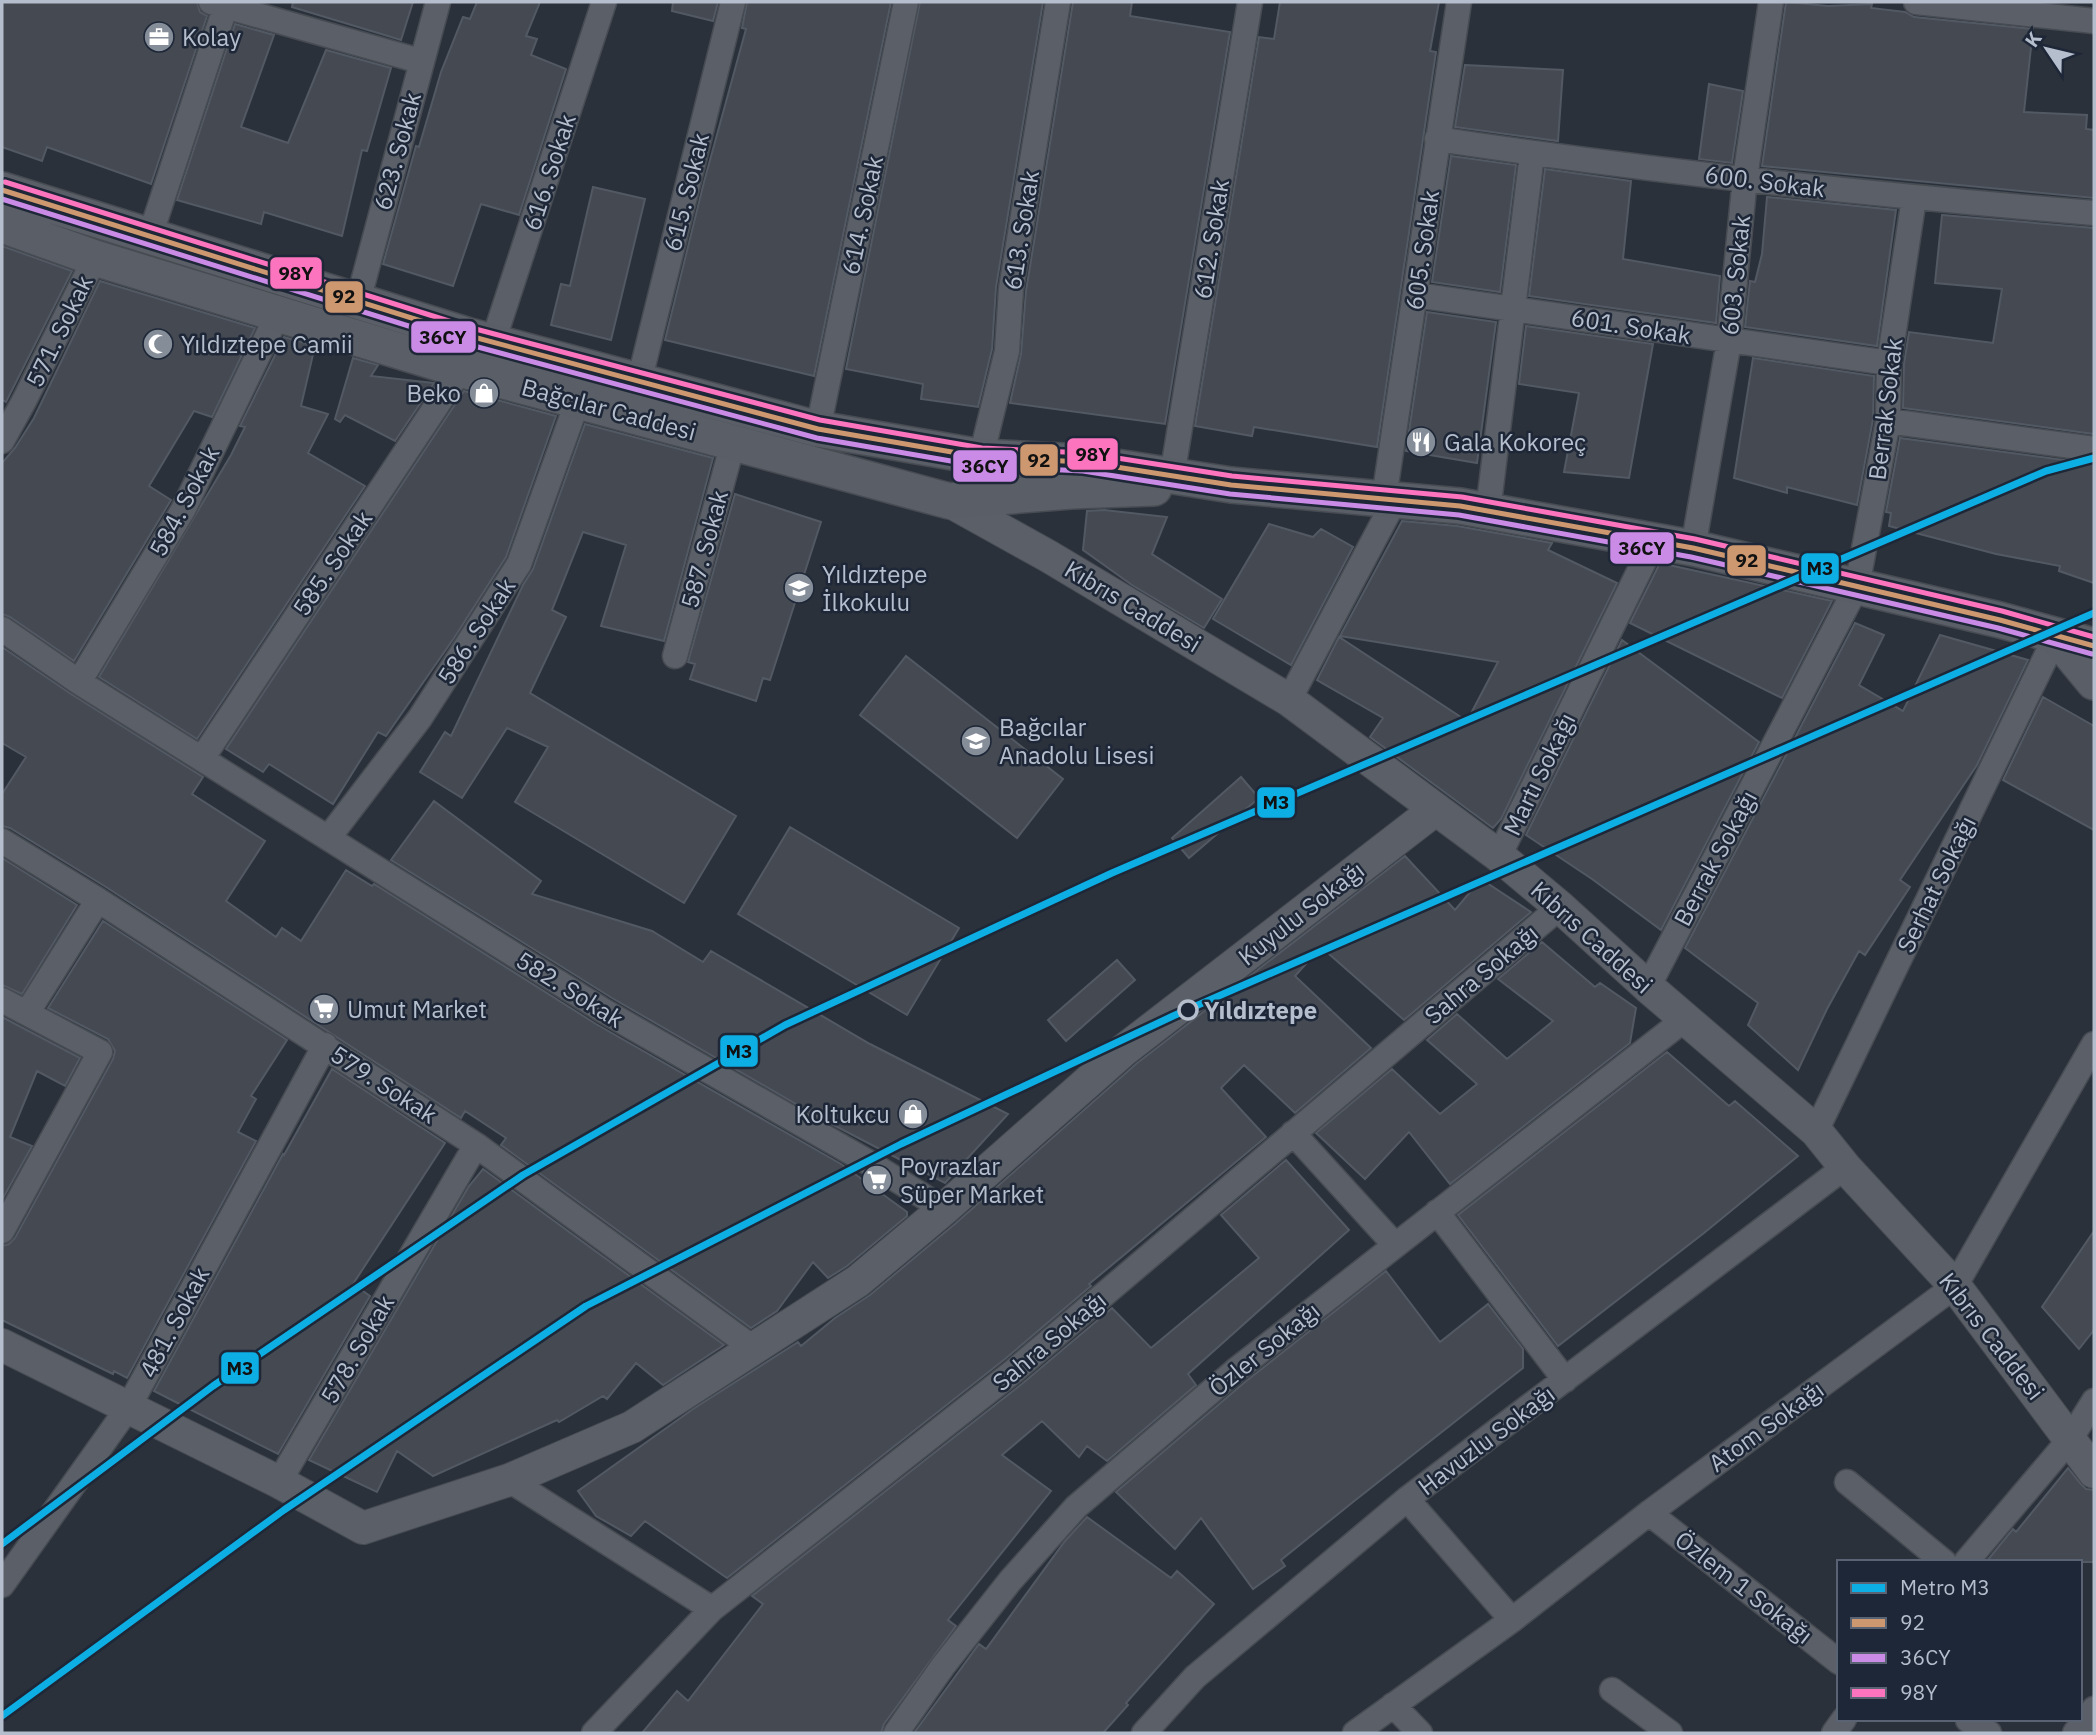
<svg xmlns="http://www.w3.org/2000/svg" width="2096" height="1735" font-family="'IBM Plex Sans',sans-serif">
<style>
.building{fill:#444952;stroke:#535963;stroke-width:2}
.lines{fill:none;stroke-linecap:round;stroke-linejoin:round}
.minor-casing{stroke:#474c53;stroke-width:27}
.tertiary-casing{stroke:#474c53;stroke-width:34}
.secondary-casing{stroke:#474c53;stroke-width:38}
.minor{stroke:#5b6068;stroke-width:24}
.tertiary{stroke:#5b6068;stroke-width:32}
.secondary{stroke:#5a5e66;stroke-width:35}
.bus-1-casing{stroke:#1d2737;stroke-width:10}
.bus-2-casing{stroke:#1d2737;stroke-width:10}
.bus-3-casing{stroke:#1d2737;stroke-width:10}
.bus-1{stroke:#cd976f;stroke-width:5}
.bus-2{stroke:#ca8be6;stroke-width:5}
.bus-3{stroke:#fc73be;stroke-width:5}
.metro-1-casing{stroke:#1d2737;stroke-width:12}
.metro-1{stroke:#0daee4;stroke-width:7}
.stop-dot{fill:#1d2737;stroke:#b5becc;stroke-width:3.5}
.labels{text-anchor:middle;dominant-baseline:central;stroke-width:5;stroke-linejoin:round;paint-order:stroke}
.poi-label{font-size:24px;fill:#b5becc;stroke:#1d2737;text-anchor:start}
.street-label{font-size:24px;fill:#b5becc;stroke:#1d2737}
.stop-label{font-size:24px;font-weight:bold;fill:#b5becc;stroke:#1d2737;text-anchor:start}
.line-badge{stroke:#1d2737;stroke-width:2.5}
.pale-badge-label{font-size:19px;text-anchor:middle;font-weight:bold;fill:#111}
</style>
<rect width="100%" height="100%" fill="#2b313b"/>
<!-- building -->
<path class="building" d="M2,2H197L200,12L207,16L151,184L47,147L42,161L2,147Z
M293,2H413L401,40L292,7Z
M477,2H540L526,36L537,39L531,55L566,69L519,215L481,204L453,286L383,264L416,146L419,147L441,72L463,17L470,19Z
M673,2H718L713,21L672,11Z
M747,2H891L814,376L665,340L704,182L746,29L742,28Z
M920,2H1043L996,287L992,349L978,407L921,399L923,384L846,369Z
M1073,2H1132L1130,16L1230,32L1165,424L1010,403L1021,354L1026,291Z
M1280,2H1439L1430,51L1436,52L1377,447L1254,427L1252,436L1195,426L1259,37L1274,39Z
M1786,2L1828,6L1872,4L1871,8L1905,12L1914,17L2033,29L2024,112L2087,115L2086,129L2094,130V198L1762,166Z
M235,24L274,35L241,127L288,143L326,50L391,68L367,151L362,150L342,236L264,212L261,224L177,200Z
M1465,65L1563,70L1558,141L1455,127Z
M1709,84L1743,91L1732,163L1699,159Z
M1451,156L1516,165L1500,292L1432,282Z
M1545,169L1631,181L1623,259L1720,276L1716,323L1529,296Z
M593,187L645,199L611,340L551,325L561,284L570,286Z
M1767,197L1896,210L1877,346L1745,327L1750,281L1755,282L1762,254Z
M1942,215L2094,228V434L1903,408L1904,364L1909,332L1993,343L2002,289L1935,283Z
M2,246L72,271L6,402L2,400Z
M100,281L255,328L212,417L194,411L149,486L171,500L74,661L10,617L2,614V463L15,448L34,418Z
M1427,312L1496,322L1477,463L1406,451Z
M1526,326L1653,344L1629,478L1564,472L1579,393L1519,384Z
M284,337L315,346L301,406L328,414L308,453L365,486L197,739L99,677L231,455L245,427L240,426Z
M353,358L378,365L371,376L434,383L395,441L345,415L340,422L335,419Z
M1753,358L1874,376L1873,419L1857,505L1787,487V493L1734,478Z
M464,391L556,416L506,557L454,638L386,736L378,732L333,804L269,764L263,772L226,749Z
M585,424L713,458L664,641L601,626L626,545L583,532L552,610L566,617L530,693L736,816L684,903L515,802L548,747L507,728L462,798L420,772L445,732L451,736L523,585L533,569Z
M1900,438L2094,464V583L2059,571L2060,566L1996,554L1889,526L1891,513L1886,512Z
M735,494L821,522L770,680L763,678L756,701L690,679L695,664L688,662Z
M1104,510L1167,517L1152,554L1222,599L1204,628L1132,585L1083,550L1087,511Z
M1402,521L1457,526L1552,543L1548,550L1617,583L1501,819L1493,828L1370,737L1383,718L1317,680L1339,637L1467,721L1498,662L1340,636Z
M1269,524L1313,537L1321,529L1353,547L1291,665L1213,619Z
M1660,563L1832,601L1782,698L1630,623Z
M1855,623L1884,635L1859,685L1903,711L1940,635L2028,660L1977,765L1900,880L1910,887L1865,955L1859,951L1827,1009L1798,1070L1748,1025L1758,1003L1685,948Z
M1622,640L1759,742L1661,930L1592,879L1526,835Z
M2,647L71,694L203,777L192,794L265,841L226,901L276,937L282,928L301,941L346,870L372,886L374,884L596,1024L841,1164L907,1212V1216L847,1266L828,1278L813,1262L777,1311L751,1328L501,1145L506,1138L465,1111L461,1118L106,887L10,828L2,826V794L26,757L2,743Z
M906,656L1063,779L1017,838L860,715Z
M2043,697L2094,726V830L2003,780Z
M1241,777L1259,798L1189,858L1172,838Z
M434,801L541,881L532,894L652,931L703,962L711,951L870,1044L1008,1114L945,1183L822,1119L612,998L391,860Z
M790,827L959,928L907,1015L738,914Z
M1405,856L1455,910L1481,879L1531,912L1404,1020L1321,947L1295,976L1371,1048L1295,1113L1244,1065L1221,1088L1266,1137L1089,1284L1091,1286L1005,1359L727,1578L645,1521L631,1536L596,1516L578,1491L693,1409L798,1342L801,1346L835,1318L870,1295L956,1223L1136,1064Z
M2,858L77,905L22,994L2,985Z
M103,921L287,1040L251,1096L256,1099L238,1132L256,1141L127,1378L114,1371L113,1374L2,1320V1246L9,1244L15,1238L113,1059L115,1051L108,1039L48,1008Z
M1542,942L1595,987L1600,983L1636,1008L1630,1043L1450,1184L1409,1132L1365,1179L1316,1133L1392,1069L1440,1114L1477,1084L1427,1040L1457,1014L1507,1059L1553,1021L1498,979Z
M1117,960L1135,980L1066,1041L1048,1020Z
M2,1017L80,1058L65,1086L37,1071L10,1137L32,1146L2,1200Z
M1667,1052L1729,1106L1735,1101L1798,1156L1704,1233L1558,1346L1458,1215Z
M332,1069L445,1143L353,1284L370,1296L278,1454L154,1391L283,1154L284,1155Z
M1286,1160L1349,1230L1188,1374L1196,1385L1107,1461L1087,1446L1079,1457L1042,1421L1002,1455L1051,1491L948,1620L956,1626L884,1724L881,1733H642L677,1691L688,1701L763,1604L752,1596L1023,1383L1112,1308L1151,1348L1259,1258L1221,1215Z
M483,1169L724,1345L663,1385L636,1363L607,1399L603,1396L559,1422L557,1420L433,1476L397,1451L377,1492L309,1460L469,1186Z
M2094,1231V1330L2079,1349L2042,1307Z
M1386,1271L1440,1342L1488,1304L1523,1349V1368L1353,1502L1281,1560L1285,1566L1253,1589L1201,1518L1175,1549L1116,1492L1245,1382Z
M2068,1468L2080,1483L2086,1489L2094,1490V1562H1986L2013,1529L2016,1532Z
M1087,1517L1171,1578L1177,1571L1214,1604L1126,1703L1128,1705L1103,1733H914L979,1644L986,1649L1065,1541Z"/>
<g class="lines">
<!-- minor casing -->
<g class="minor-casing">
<path id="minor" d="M211,2L420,61
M1916,2L2094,21
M1437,139C1655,172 1875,195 2094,213
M150,236L226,5
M1416,295L1889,363
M358,301L438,2
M493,342L604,2
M639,382L733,2
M1888,421L2094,449
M818,429L906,2
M2,441L24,401L95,258
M981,457L1007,351L1011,289L1058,2
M1172,476L1250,2
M1384,498L1459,2
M1488,511L1532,154
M1693,548L1729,341L1745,178L1771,2
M2,629L79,682L604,1011L868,1162L944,1209
M675,656L733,443
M79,682L183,510L278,314
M1289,700L1395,500
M203,757L461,369
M329,837L420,718L519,564L578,400
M2,841L98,900L476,1145L753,1348
M1499,856L1654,541
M1648,987L1857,586L1888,421L1889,363L1914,198
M2,1000L100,1052L2,1231
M27,1013L98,900
M1816,1131L2056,636
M1293,1133L1395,1245
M1437,1212L1565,1380
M509,1480L712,1609
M279,1482L476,1145
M1847,1482L1944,1562
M1407,1499L1512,1620
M1649,1513L1839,1662
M1966,1562L2071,1438L2094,1401
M2,1585L128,1408L325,1045
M1612,1690L1670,1733
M1393,1705L1420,1733
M1968,1720L1989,1733
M594,1733L712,1609L1014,1371L1560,907
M896,1733L943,1666L1010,1581L1076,1507L1236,1370L1685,1019
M1144,1733L1195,1677L1407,1499L1845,1167
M1355,1733L1512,1620L1649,1513L1955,1286L2094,1044
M1834,1733L1844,1719
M2075,1733L2094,1709"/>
</g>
<!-- tertiary casing -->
<g class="tertiary-casing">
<path id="tertiary" d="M949,501L1048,556L1289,700L1499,856L1560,907L1648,987L1816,1131L1845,1167L1955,1286L2094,1472
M2,1345L279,1482L363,1528L509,1480L632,1427L858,1281L944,1209L1124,1050L1436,809"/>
</g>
<!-- secondary casing -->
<g class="secondary-casing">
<path id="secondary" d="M2,190L466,335L818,429L981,457L1084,462L1231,485L1460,506L1693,548L2000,620L2094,646
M2,225L95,258L445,365L949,501L1071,491L1154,488
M2056,636L2094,682"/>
</g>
<!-- minor -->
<use href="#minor" class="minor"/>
<!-- tertiary -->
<use href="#tertiary" class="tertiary"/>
<!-- secondary -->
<use href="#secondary" class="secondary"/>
<!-- bus-1 casing -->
<g class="bus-1-casing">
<path id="bus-1" d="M2,190L466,335L818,429L981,457L1084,462L1231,485L1460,506L1693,548L2000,620L2094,646"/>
</g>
<!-- bus-2 casing -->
<g class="bus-2-casing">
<path id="bus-2" d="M2,199L463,343L817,438L980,466L1083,471L1230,494L1459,515L1691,557L1998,628L2092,654"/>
</g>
<!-- bus-3 casing -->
<g class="bus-3-casing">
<path id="bus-3" d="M5,182L468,327L820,420L982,448L1085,453L1232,476L1462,497L1695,539L2002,611L2094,637"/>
</g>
<!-- bus-1 -->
<use href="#bus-1" class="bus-1"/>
<!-- bus-2 -->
<use href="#bus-2" class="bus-2"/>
<!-- bus-3 -->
<use href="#bus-3" class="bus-3"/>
<!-- metro-1 casing -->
<g class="metro-1-casing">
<path id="metro-1" d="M2,1544L213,1386L523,1175L785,1025L1112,873L2046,471L2094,458
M2,1716L284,1510L586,1306L901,1144L1173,1016L2094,613"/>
</g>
<!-- metro-1 -->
<use href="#metro-1" class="metro-1"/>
</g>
<!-- icons -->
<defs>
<g id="office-disc" transform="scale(1.575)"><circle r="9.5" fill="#858d99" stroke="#1d2737"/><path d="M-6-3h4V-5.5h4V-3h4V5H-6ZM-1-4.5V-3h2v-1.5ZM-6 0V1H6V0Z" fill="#fff"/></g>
<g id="mosque-disc" transform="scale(1.575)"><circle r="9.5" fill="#858d99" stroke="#1d2737"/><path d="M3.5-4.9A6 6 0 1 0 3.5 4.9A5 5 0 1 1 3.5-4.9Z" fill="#fff"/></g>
<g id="shop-disc" transform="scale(1.575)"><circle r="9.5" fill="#858d99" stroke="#1d2737"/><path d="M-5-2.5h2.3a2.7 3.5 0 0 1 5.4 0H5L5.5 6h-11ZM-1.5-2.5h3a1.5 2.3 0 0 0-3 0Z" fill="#fff"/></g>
<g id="restaurant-disc" transform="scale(1.575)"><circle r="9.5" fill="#858d99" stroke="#1d2737"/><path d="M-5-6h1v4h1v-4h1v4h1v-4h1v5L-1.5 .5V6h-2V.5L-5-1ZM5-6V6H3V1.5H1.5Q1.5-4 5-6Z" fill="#fff"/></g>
<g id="school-disc" transform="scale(1.575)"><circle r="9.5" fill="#858d99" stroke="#1d2737"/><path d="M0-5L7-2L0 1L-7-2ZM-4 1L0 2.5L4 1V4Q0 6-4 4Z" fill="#fff"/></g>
<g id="supermarket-disc" transform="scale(1.575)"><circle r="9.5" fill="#858d99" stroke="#1d2737"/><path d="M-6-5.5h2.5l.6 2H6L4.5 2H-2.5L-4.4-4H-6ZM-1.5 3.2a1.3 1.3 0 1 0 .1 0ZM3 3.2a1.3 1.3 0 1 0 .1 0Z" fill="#fff"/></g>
</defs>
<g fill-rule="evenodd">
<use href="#office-disc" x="159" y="37"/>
<use href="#mosque-disc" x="158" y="344"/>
<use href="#shop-disc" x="484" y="393"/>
<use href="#restaurant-disc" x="1421" y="442"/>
<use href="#school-disc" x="799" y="588"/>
<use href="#school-disc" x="976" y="741"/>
<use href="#supermarket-disc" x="324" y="1009"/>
<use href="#shop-disc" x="913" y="1114"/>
<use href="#supermarket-disc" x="877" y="1180"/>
</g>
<!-- markers -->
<circle class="stop-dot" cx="1188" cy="1010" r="9"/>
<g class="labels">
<!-- poi labels -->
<g class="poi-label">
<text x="182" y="37">Kolay</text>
<text x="181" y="344">Yıldıztepe Camii</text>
<text x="461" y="393" text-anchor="end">Beko</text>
<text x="1444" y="442">Gala Kokoreç</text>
<text x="822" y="574">Yıldıztepe<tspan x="822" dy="28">İlkokulu</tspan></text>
<text x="999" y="727">Bağcılar<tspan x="999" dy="28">Anadolu Lisesi</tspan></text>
<text x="347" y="1009">Umut Market</text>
<text x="890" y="1114" text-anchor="end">Koltukcu</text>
<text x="900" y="1166">Poyrazlar<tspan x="900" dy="28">Süper Market</tspan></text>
</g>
<!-- street labels -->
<g class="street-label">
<text transform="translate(397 151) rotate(-75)">623. Sokak</text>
<text transform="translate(549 172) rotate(-72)">616. Sokak</text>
<text transform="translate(1765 181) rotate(7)">600. Sokak</text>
<text transform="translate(686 192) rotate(-76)">615. Sokak</text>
<text transform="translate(862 215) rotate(-78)">614. Sokak</text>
<text transform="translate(1021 230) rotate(-81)">613. Sokak</text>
<text transform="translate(1211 239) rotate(-81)">612. Sokak</text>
<text transform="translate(1422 250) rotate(-82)">605. Sokak</text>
<text transform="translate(1735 275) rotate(-84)">603. Sokak</text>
<text transform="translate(1631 326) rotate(9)">601. Sokak</text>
<text transform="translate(59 331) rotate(-64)">571. Sokak</text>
<text transform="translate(609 409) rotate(15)">Bağcılar Caddesi</text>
<text transform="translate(1885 409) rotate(-83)">Berrak Sokak</text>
<text transform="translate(184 501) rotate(-62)">584. Sokak</text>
<text transform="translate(704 549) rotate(-75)">587. Sokak</text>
<text transform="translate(332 563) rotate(-56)">585. Sokak</text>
<text transform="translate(1133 606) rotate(31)">Kıbrıs Caddesi</text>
<text transform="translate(476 631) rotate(-57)">586. Sokak</text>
<text transform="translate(1539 774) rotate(-64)">Martı Sokağı</text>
<text transform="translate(1715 858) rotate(-62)">Berrak Sokağı</text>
<text transform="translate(1936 884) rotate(-64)">Serhat Sokağı</text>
<text transform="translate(1301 913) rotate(-38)">Kuyulu Sokağı</text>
<text transform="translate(1592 937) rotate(42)">Kıbrıs Caddesi</text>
<text transform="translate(1481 974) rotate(-40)">Sahra Sokağı</text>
<text transform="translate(570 989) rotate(32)">582. Sokak</text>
<text transform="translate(384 1084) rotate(33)">579. Sokak</text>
<text transform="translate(174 1322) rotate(-62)">481. Sokak</text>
<text transform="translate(1992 1336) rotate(52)">Kıbrıs Caddesi</text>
<text transform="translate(1049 1341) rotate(-40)">Sahra Sokağı</text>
<text transform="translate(357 1349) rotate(-60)">578. Sokak</text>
<text transform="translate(1264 1349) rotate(-39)">Özler Sokağı</text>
<text transform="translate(1766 1426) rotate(-36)">Atom Sokağı</text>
<text transform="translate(1486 1440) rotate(-37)">Havuzlu Sokağı</text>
<text transform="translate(1744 1587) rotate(38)">Özlem 1 Sokağı</text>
</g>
<!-- stop labels -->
<g class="stop-label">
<text x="1204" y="1010">Yıldıztepe</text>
</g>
</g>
<g class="line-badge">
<rect x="269" y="256" width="54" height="34" rx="7" fill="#fc73be"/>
<rect x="324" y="280" width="40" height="34" rx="7" fill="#cd976f"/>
<rect x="410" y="320" width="67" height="34" rx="7" fill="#ca8be6"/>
<rect x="1066" y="437" width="53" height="34" rx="7" fill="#fc73be"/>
<rect x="1019" y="443" width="40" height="34" rx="7" fill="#cd976f"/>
<rect x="952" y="449" width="66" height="34" rx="7" fill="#ca8be6"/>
<rect x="1609" y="531" width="66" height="34" rx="7" fill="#ca8be6"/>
<rect x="1726" y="544" width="41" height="33" rx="7" fill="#cd976f"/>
<rect x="1800" y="552" width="40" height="33" rx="7" fill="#0daee4"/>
<rect x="1256" y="786" width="40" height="33" rx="7" fill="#0daee4"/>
<rect x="719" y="1034" width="40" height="34" rx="7" fill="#0daee4"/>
<rect x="220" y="1351" width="40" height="34" rx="7" fill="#0daee4"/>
</g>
<g class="pale-badge-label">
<text x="296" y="280">98Y</text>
<text x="344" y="303">92</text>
<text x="443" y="344">36CY</text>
<text x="1093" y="461">98Y</text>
<text x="1039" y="467">92</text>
<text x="985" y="473">36CY</text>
<text x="1642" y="555">36CY</text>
<text x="1747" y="567">92</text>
<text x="1820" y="575">M3</text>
<text x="1276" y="809">M3</text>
<text x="739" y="1058">M3</text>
<text x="240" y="1375">M3</text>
</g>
<!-- border -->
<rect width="2096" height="1735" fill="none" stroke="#b5becc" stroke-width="7"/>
<!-- legend -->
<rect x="1837" y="1560" width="245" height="161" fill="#1d2737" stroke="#5a6373" stroke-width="2"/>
<rect x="1851" y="1583" width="35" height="10" fill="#0daee4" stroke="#5a6373" stroke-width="2"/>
<text x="1900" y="1595" font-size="21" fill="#b5becc">Metro M3</text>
<rect x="1851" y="1618" width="35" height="10" fill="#cd976f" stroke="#5a6373" stroke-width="2"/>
<text x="1900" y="1630" font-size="21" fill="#b5becc">92</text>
<rect x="1851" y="1653" width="35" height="10" fill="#ca8be6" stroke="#5a6373" stroke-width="2"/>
<text x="1900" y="1665" font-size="21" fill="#b5becc">36CY</text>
<rect x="1851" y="1688" width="35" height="10" fill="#fc73be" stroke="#5a6373" stroke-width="2"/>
<text x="1900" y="1700" font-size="21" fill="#b5becc">98Y</text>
<!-- north arrow -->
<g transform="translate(2047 49) rotate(305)" stroke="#1d2737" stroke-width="5" paint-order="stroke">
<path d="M0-5L12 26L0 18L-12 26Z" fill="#b5becc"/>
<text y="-10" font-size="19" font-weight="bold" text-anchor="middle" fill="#b5becc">K</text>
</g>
</svg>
